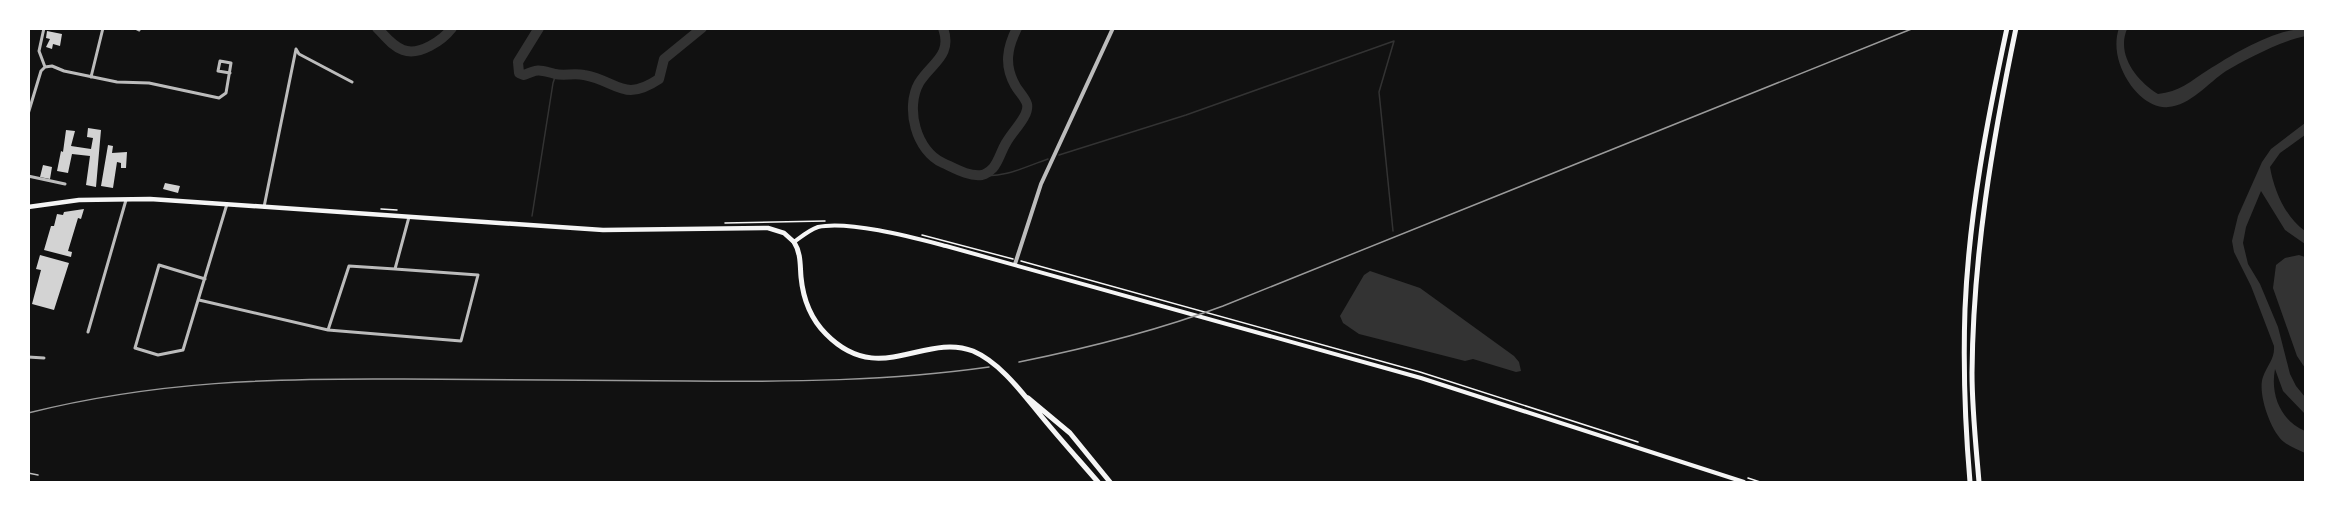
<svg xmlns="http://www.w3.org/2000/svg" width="2334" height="511" font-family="Raleway,sans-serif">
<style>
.water{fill:#333}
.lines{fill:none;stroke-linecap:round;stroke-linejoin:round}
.stream{stroke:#333;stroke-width:1.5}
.river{stroke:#333;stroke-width:10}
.building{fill:#d3d3d3}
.path{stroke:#f5f5f5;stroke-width:1.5}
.service{stroke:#bcbcbc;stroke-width:1.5}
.minor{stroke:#bcbcbc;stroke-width:3}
.tertiary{stroke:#bcbcbc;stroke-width:4}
.secondary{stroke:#f5f5f5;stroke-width:4}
.primary{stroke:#f5f5f5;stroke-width:4.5}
.motorway{stroke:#f5f5f5;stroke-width:5}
.rail{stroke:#9a9a9a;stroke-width:1.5}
</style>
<rect width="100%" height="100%" fill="#111"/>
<!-- water -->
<path class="water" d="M2119,28L2127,29C2116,55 2137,81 2158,94C2179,92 2191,81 2208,70C2233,54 2276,28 2305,29L2306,36C2283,40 2246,59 2226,71C2209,82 2190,106 2168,107C2152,109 2136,94 2128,81C2118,65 2113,46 2119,28Z
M2305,123V135L2280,153L2270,167C2274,191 2286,218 2305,231V244L2285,230L2261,191L2246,227L2243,243L2248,264L2260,284L2278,327L2290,374L2296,386L2305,397V414L2283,391L2275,369C2270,395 2281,421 2305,431V453C2299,450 2290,447 2284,442C2271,432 2257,393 2263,377C2267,365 2275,359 2274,346L2251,286L2234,252L2232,241L2238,216L2262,162L2271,149Z
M2299,255L2305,257V368L2297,356L2273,288L2276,265L2285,258Z
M1370,271L1420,288L1514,356L1519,362L1521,371L1516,372L1473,359L1465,361L1359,334L1343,323L1340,316L1364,275Z"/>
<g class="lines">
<!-- stream -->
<path class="stream" d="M1059,155L1186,115L1394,41L1379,92L1393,231
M980,175C1003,179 1027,166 1048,159
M532,216L553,83L556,74"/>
<!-- river -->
<path class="river" d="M377,28C385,36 392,46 403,50C419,56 442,41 452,28
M539,28L518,62L519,73L524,75C539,68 540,70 555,74C564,76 574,73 584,75C618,81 623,103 659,79L664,59L702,28
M943,28C953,56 931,63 919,83C905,108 916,151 943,163C954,168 969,177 982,175C986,174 990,171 993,168C999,161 1001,151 1006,143C1011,134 1019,126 1024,117C1026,114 1028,108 1027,104C1025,97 1018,91 1015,85C1004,65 1007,48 1017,28"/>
</g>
<!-- building -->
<path class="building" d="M47,31L62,34L60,46L53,44L52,49L46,47L50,39L46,38Z
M88,128L101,130L96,187L86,185L90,156L72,154L68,173L57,171L61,151L63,152L66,130L75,131L71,146L91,149L93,138L87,137Z
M108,145L113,146L112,153L127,152L126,168H121V163L117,162L113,188L101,186Z
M43,165L52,167L50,179L40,177Z
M165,183L180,186L178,193L163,189Z
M84,209L81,219L78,218L68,251L72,252L71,257L44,250L51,226H54L57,214L63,215L64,212Z
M40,255L69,263L54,310L32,304L41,270L36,269Z"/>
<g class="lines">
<!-- path -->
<path class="path" d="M381,209L397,210
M725,223L825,221
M922,235L1013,259
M1021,261L1420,372L1638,442
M1748,478L1760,482"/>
<!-- service -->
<path class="service" d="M28,473L38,475"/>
<!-- minor -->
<path class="minor" d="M135,28L139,30
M45,67L52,66L64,71L117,82L149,83L219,98L226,93L231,63L220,61L218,71L230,73
M91,77L103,28
M28,114L41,71L45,67L39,51L44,28
M28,176L65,184
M264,207L296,49L299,54L352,82
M205,279L159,265L135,348L158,355L183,350L227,204
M199,300L328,330L461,341L478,275L395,269
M328,330L349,266L395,269L409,217
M88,332L126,200
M28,357L44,358"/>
<!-- tertiary -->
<path class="tertiary" d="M1015,264L1041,184L1113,28"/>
<!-- secondary -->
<path class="secondary" d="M794,242C801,237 809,230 818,227C848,220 915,238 946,246L1421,378L1744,482"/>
<!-- primary -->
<path class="primary" d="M28,207L79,200L150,199L603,230L768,228L784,233L794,242"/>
<!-- motorway -->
<path class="motorway" d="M794,242C801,253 800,265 801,277C803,298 811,319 826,334C879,388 924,332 973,351C1001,363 1023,394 1042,417C1060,439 1079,460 1098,482
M1028,398L1070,433L1110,482
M1970,482C1965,424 1963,367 1965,309C1969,214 1987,121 2007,28
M1979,482C1976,446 1972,409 1972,373C1973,256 1992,143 2016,28"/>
<!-- rail -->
<path class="rail" d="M1019,362C1088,348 1156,331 1223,306L1914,28
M28,413C156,381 273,378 404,379C499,379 594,381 689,381C790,382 889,381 989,367"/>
</g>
<!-- border -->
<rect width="2334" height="511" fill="none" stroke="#ffffff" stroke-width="60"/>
</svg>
